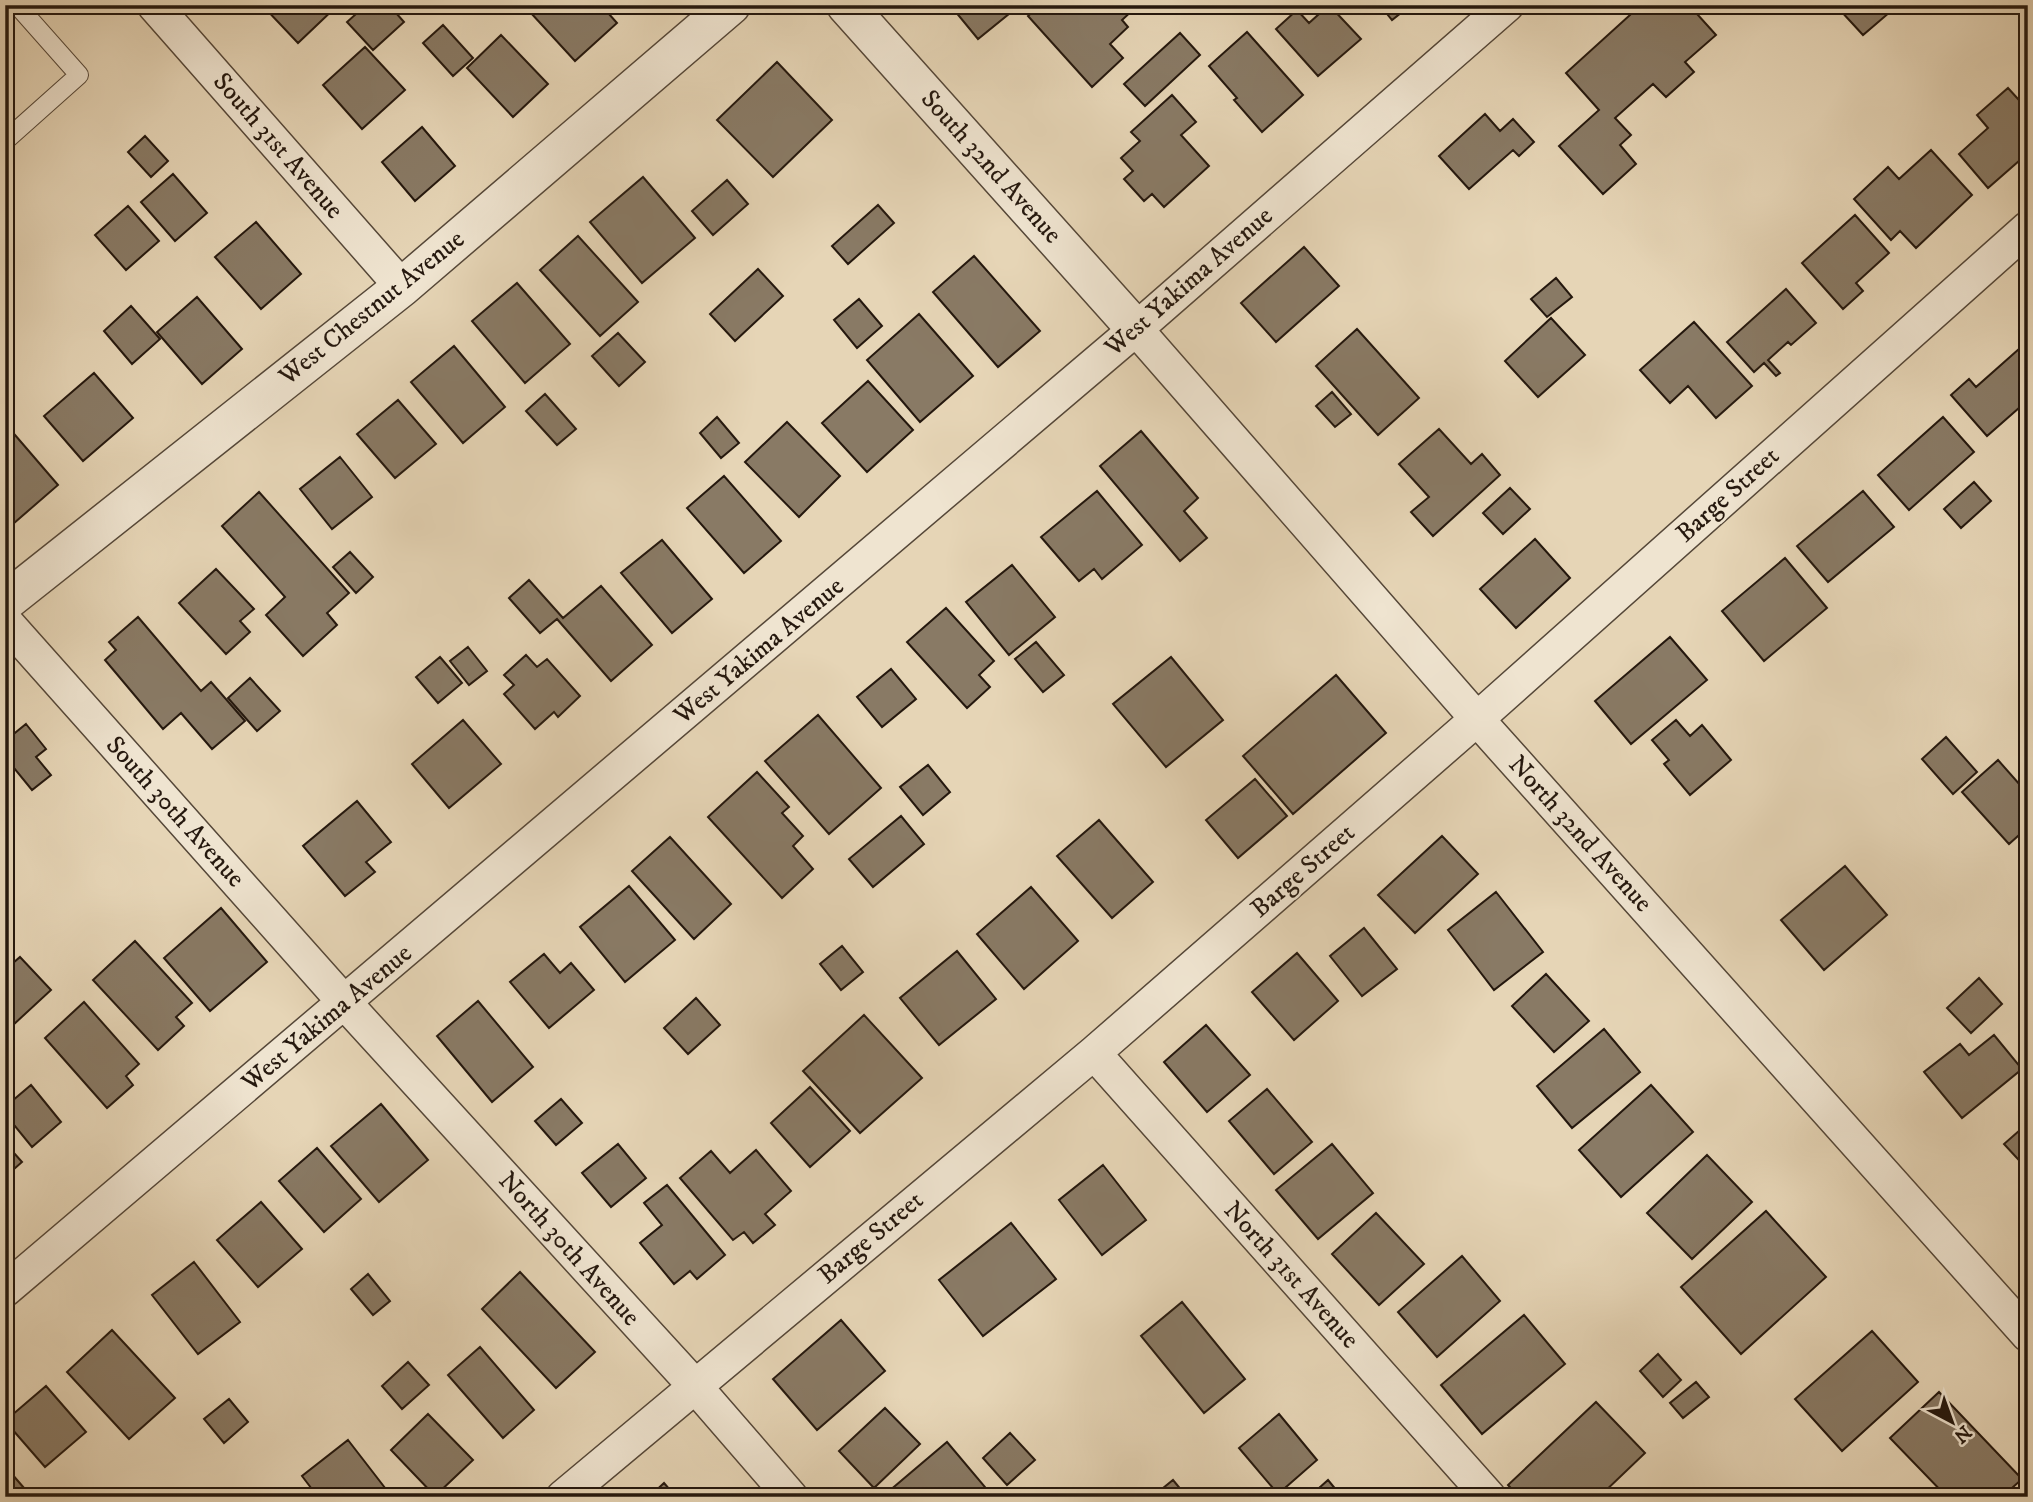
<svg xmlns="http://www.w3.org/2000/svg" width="2033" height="1502" font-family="'IM FELL DW Pica',serif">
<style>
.building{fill:#897a65;stroke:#25180e;stroke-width:2}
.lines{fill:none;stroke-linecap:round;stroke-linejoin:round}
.service-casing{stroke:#554738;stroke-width:20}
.minor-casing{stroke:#554738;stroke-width:36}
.tertiary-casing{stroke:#554738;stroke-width:41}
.service{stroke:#efe4d0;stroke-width:18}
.minor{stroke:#efe4d0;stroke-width:33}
.tertiary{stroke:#efe4d0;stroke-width:38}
.labels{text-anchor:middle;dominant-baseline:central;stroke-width:5;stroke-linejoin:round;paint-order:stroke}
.street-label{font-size:26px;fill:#25180e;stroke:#efe4d0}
</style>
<rect width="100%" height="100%" fill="#e6d5b6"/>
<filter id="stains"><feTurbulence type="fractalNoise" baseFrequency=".00286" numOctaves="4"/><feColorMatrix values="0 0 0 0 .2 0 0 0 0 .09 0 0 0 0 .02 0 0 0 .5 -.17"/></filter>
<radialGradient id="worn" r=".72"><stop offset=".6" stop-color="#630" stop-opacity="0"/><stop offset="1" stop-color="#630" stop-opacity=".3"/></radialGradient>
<!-- building -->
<path class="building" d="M262,5H338L298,43Z
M366,5H389L404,22L373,50L347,22Z
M537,5H601L617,23L575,61L530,12Z
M950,5H1012L1015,9L978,39Z
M1040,5H1132L1135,8L1122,20L1128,27L1110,44L1123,58L1092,87L1028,16Z
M1329,5L1361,39L1318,76L1276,29L1297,10L1309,23Z
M1380,5H1411L1392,20Z
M1641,5H1689L1716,35L1685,62L1694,72L1666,97L1653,84L1615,118L1631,135L1620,145L1636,164L1603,194L1559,146L1599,110L1566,73Z
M1843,5H1883L1890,12L1863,35L1839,9Z
M443,25L473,58L453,76L423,43Z
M1247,32L1303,95L1262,132L1234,100L1237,98L1209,66Z
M1180,33L1200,55L1145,106L1124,84Z
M501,35L548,84L513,117L467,68Z
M365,47L405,90L362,129L323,85Z
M777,62L832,120L773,177L717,120Z
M2008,88L2028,110V153L1988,188L1959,154L1988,128L1977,115Z
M1172,95L1196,122L1181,135L1209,166L1164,207L1152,194L1144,201L1124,179L1133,171L1121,158L1140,141L1131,132Z
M1485,114L1500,131L1513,119L1534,142L1519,156L1513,150L1469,189L1439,156Z
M422,127L455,166L415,201L382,162Z
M145,136L168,161L151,177L128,152Z
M1931,150L1972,195L1916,248L1900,231L1891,240L1854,199L1888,167L1899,179Z
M173,174L207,213L175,241L141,202Z
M643,177L695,238L642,283L590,222Z
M727,180L748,204L713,235L692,211Z
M878,205L894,223L848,264L832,246Z
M128,206L159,241L126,270L95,235Z
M1855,215L1889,253L1856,283L1863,291L1843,309L1802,263Z
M256,222L301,274L261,309L215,257Z
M578,236L638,302L600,336L540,270Z
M1304,247L1339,286L1276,342L1241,303Z
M974,256L1040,331L998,367L933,292Z
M758,269L783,296L735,341L710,314Z
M1556,278L1572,297L1547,317L1531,299Z
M517,283L570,344L525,383L472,321Z
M1786,289L1816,323L1791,345L1788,342L1768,360L1780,373L1776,376L1764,363L1754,372L1727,342Z
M197,297L242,349L202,384L157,332Z
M859,299L882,326L857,348L834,320Z
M131,306L160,339L132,364L104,331Z
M919,314L973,376L920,422L867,360Z
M1551,318L1585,355L1538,397L1505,361Z
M1694,322L1752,386L1716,418L1688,386L1670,403L1640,370Z
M1357,329L1419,398L1378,435L1316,366Z
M618,333L645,362L619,386L592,356Z
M2028,341V400L1987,436L1951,395L1969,379L1976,387Z
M454,346L505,407L463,443L411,382Z
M94,373L133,418L83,461L44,416Z
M868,381L913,430L867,472L822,423Z
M1332,392L1351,414L1335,427L1316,406Z
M545,394L576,429L557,445L526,411Z
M398,400L436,444L395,478L357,434Z
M717,417L739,443L721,458L700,433Z
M1943,417L1974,452L1909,510L1878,475Z
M787,422L840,476L799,517L745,462Z
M9,428L58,485L6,530L5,432Z
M1439,429L1471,464L1482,454L1500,475L1433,536L1411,512L1429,497L1399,464Z
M1141,431L1198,498L1184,511L1207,538L1180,561L1100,466Z
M340,457L372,497L332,529L300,489Z
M724,476L781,541L744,573L687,508Z
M1974,482L1991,501L1961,528L1944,509Z
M1510,488L1530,509L1503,534L1483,513Z
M1097,491L1142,545L1102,579L1094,569L1079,581L1041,537Z
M1863,491L1894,527L1828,582L1797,546Z
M259,492L349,593L327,613L337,625L303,656L266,615L285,597L222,526Z
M1535,539L1570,578L1516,628L1480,589Z
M662,540L712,599L672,633L621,573Z
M350,552L373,577L356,593L333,567Z
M1785,558L1827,608L1764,661L1722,611Z
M1012,565L1055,617L1009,655L966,602Z
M216,569L254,609L240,621L250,632L226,654L179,603Z
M529,580L563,618L601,586L652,645L611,681L557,619L540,633L509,598Z
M946,608L994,661L979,675L990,687L967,708L907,642Z
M138,617L201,691L211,682L245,721L212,749L181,713L163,729L105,660L116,650L109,642Z
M1670,637L1707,680L1631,744L1595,701Z
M1036,642L1064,675L1043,692L1015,659Z
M468,647L487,671L469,685L450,661Z
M526,655L537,667L547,659L580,696L558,717L554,712L535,729L504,694L514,685L504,675Z
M440,657L462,683L438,703L416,677Z
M1171,657L1223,720L1166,767L1113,704Z
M891,669L916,699L882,727L857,697Z
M1336,675L1386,733L1293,814L1243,756Z
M250,678L280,711L257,731L228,698Z
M818,715L881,788L829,834L765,761Z
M463,720L501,764L449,808L412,764Z
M1676,720L1690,736L1702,725L1731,760L1690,795L1664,764L1669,760L1652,740Z
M26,724L46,749L36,757L51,775L32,790L5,757V741Z
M1946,737L1977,772L1953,794L1922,759Z
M1998,760L2028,794V827L2009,844L1962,792Z
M928,765L950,792L923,815L900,787Z
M757,772L789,807L782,813L803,836L793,846L813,869L782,898L708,817Z
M1255,779L1287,816L1238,858L1206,820Z
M357,801L391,842L366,862L375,872L345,896L303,846Z
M901,816L924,844L873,887L849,859Z
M1099,820L1153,882L1112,918L1057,856Z
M1442,836L1478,874L1415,933L1378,895Z
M670,837L731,904L694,939L632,871Z
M1845,866L1887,915L1824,970L1781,920Z
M629,886L675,940L625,982L580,927Z
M1031,887L1078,941L1024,989L977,934Z
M1496,892L1543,952L1494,990L1448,930Z
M221,908L267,962L210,1011L164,958Z
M1364,928L1397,969L1362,996L1330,956Z
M135,941L192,1003L176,1017L184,1026L158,1050L93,980Z
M842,946L863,972L841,990L820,964Z
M957,951L996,999L939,1045L900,998Z
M1297,953L1338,1001L1294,1040L1252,992Z
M544,954L560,973L571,963L594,990L549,1028L510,982Z
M20,957L51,990L12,1026L5,1018V970Z
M1546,974L1589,1021L1554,1052L1512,1006Z
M1979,978L2002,1004L1971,1033L1947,1008Z
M696,998L720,1025L688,1054L664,1028Z
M478,1001L533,1067L492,1102L437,1036Z
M84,1002L139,1064L126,1076L133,1085L107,1108L45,1038Z
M864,1015L922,1078L860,1133L803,1071Z
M1206,1025L1250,1075L1207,1112L1164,1062Z
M1604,1029L1640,1072L1572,1128L1537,1086Z
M1994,1035L2022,1069L1962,1118L1924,1072L1960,1044L1969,1055Z
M31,1085L61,1122L32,1147L5,1114V1107Z
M1651,1085L1693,1132L1621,1197L1579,1150Z
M810,1087L850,1131L810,1167L771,1123Z
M1267,1089L1312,1142L1274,1174L1229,1121Z
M561,1099L582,1123L556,1145L535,1121Z
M381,1104L428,1160L379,1202L331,1146Z
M2028,1123V1170L2004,1144Z
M5,1143L22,1162L5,1177Z
M618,1144L646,1178L611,1207L582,1173Z
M1332,1144L1373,1193L1318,1239L1276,1190Z
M317,1148L361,1199L324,1232L279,1181Z
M756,1150L791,1191L765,1214L775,1225L753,1243L744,1232L733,1240L680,1178L711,1151L730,1173Z
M1707,1155L1752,1202L1692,1259L1647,1213Z
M1103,1165L1146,1220L1102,1255L1059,1200Z
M667,1185L725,1255L697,1279L690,1271L674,1284L640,1243L662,1225L644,1203Z
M261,1202L302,1249L258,1287L217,1240Z
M1766,1211L1826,1277L1741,1354L1681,1287Z
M1376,1213L1424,1264L1379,1305L1332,1254Z
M1011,1223L1056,1279L983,1336L939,1280Z
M1462,1256L1500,1301L1437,1357L1398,1312Z
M194,1262L240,1322L198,1354L152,1295Z
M520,1272L595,1352L556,1388L482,1309Z
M368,1274L390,1301L373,1315L351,1289Z
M1182,1302L1245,1379L1204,1413L1141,1336Z
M1524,1315L1565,1364L1482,1434L1441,1385Z
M841,1320L885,1371L817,1430L773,1379Z
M112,1330L175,1398L129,1439L67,1372Z
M1872,1331L1918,1382L1842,1451L1795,1399Z
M480,1347L534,1410L503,1438L448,1375Z
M1658,1354L1681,1380L1663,1397L1640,1371Z
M408,1362L429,1385L402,1409L382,1386Z
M1696,1382L1709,1397L1683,1418L1670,1403Z
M46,1386L86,1432L45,1467L5,1421Z
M1939,1392L2022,1479L2002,1497H1947L1890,1438Z
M229,1399L248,1422L224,1443L204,1419Z
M1596,1402L1645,1453L1599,1497H1519L1508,1485Z
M885,1408L920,1444L874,1488L839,1451Z
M428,1414L473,1460L435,1496L391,1450Z
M1279,1414L1317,1460L1278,1494L1239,1448Z
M1010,1433L1035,1460L1007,1485L983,1458Z
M348,1440L392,1497H318L302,1476Z
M947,1442L985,1487L972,1497H882Z
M5,1466L24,1488L13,1497H5Z
M1173,1480L1187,1497H1152Z
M1328,1480L1342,1497H1309Z
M664,1483L676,1497H649Z"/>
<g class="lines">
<!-- service casing -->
<g class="service-casing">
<path id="service" d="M5,141L79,75L17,5"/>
</g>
<!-- minor casing -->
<g class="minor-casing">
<path id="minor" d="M154,5L402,287
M1136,329L1477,719L2028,1335
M5,621L345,1003L694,1385L791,1497
M1094,1053L1489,1497
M5,1290L1136,329L1507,5
M563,1497L1094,1053L1477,719L2028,228"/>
</g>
<!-- tertiary casing -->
<g class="tertiary-casing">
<path id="tertiary" d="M846,5L1136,329
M5,602L402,287L731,5"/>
</g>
<!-- service -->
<use href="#service" class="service"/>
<!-- minor -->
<use href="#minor" class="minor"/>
<!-- tertiary -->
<use href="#tertiary" class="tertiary"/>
</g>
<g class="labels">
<!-- street labels -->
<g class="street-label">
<text transform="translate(278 146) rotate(49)">South 31st Avenue</text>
<text transform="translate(991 167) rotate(48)">South 32nd Avenue</text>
<text transform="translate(1189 282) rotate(-41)">West Yakima Avenue</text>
<text transform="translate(372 308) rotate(-39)">West Chestnut Avenue</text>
<text transform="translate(1728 495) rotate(-42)">Barge Street</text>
<text transform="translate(759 651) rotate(-40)">West Yakima Avenue</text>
<text transform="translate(175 812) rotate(48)">South 30th Avenue</text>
<text transform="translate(1580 834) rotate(48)">North 32nd Avenue</text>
<text transform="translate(1303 871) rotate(-41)">Barge Street</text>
<text transform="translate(327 1018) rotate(-40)">West Yakima Avenue</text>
<text transform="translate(871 1238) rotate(-40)">Barge Street</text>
<text transform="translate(569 1249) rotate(48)">North 30th Avenue</text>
<text transform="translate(1291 1275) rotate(48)">North 31st Avenue</text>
</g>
</g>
<!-- margin -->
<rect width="2033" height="1502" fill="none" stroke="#e6d5b6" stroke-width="28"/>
<rect x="7" y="7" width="2019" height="1488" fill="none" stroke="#25180e" stroke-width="3.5"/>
<rect x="14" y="14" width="2005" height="1474" fill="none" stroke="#25180e" stroke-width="2"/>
<!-- north arrow -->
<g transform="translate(1952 1422) rotate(139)" stroke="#efe4d0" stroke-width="5" paint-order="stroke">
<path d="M0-5L12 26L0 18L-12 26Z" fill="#25180e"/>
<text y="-10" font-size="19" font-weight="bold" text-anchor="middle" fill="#25180e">N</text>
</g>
<rect width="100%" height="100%" filter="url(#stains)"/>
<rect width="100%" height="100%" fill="url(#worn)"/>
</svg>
